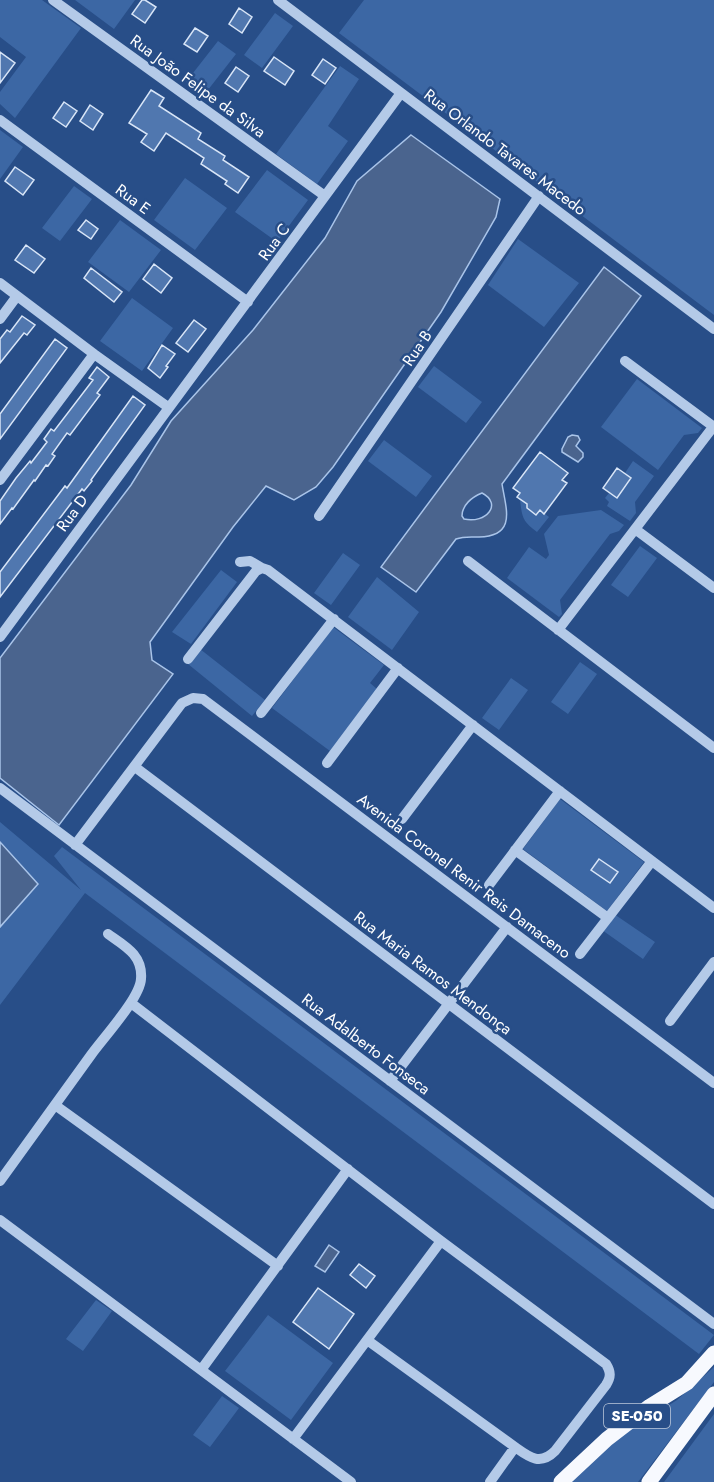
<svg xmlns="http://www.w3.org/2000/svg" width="714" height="1482" font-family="Jost,sans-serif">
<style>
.green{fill:#3c67a4}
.water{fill:#4a648e;stroke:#a9c4e9;stroke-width:1.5;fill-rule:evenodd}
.building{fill:#5077af;stroke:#d8e5f7;stroke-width:1.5}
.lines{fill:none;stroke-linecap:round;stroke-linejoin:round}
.minor{stroke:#b4cae8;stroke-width:10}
.major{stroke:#f7f9fe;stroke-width:15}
.labels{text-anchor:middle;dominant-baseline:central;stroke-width:5;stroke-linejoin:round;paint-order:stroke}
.shield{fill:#284e88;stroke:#becadb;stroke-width:1.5}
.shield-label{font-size:15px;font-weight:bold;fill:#fff}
.street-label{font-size:16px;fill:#fff;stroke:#284e88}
</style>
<rect width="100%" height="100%" fill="#284e88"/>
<!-- green -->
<path class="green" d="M0,0H42L81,28L15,118L0,104V92L26,57L0,37Z
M75,0H135L114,29Z
M364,0H714V315L339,33Z
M275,13L293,26L262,68L244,55Z
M218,41L236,54L204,95L186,82Z
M340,66L359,79L328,126L348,141L317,184L276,154Z
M0,130L23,147L0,179Z
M267,170L308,200L277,242L235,212Z
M185,178L227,208L195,250L154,220Z
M74,186L92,199L60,241L42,228Z
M120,220L161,250L129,292L88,262Z
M518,239L579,283L544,327L488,285Z
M132,298L173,328L142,371L100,341Z
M434,366L482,402L466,423L418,387Z
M637,379L702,428L698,433L684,435L658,470L601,427Z
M384,440L432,476L416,497L368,461Z
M633,461L654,476L635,502L636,513L630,521L607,506L609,502L605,498L609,493L617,498L631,479L625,473Z
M520,499L527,504V508L536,515L540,510L549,517L537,532C522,521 522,517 520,499Z
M601,510L624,525L619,531L610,534L560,600L562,614L559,617L507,578L529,547L546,559L549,555L544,534L558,516Z
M640,546L657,558L628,597L611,585Z
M343,553L360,565L331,605L314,593Z
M221,570L237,582L191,644L172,632Z
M377,577L419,612L392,650L348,617Z
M333,627L384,665L370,683L377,689L330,751L272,708Z
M200,649L265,700L252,716L188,664Z
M580,662L597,674L568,714L551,702Z
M511,678L528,690L499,730L482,718Z
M560,799L644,862L607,911L523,849Z
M0,822L81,890L54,856L62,847L714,1335L699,1354L85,893L0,1005V927L38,884L0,842Z
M614,914L655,942L643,959L602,930Z
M96,1300L112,1311L83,1351L66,1339Z
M268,1315L333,1363L291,1420L225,1371Z
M714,1367V1382L638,1482H570L620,1437L677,1400Z
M222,1396L239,1408L210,1447L193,1435Z
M714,1414V1482H664Z"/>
<!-- water -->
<path class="water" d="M411,135L500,199L496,217L441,312L333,467L316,487L294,500L266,486L233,527L150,642L152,660L173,674L59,825L0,778V658L131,485L171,421L253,330L325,238L357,181Z
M604,267L641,296L502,484C506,509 517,536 479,537C471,537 464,536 456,539L416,592L381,567ZM482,493C503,504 486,524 464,519L462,516C462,505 472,497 482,493Z
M572,435L578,436L580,440L576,446L583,453V457L578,462L562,452V449L568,437Z
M0,842L38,884L0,927Z
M329,1245L339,1252L325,1272L315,1266Z"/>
<!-- building -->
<path class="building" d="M142,0H145L156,7L145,23L132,14Z
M239,8L252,17L242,33L229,24Z
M195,28L208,36L197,52L184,44Z
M0,52L15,63L0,83Z
M274,57L294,71L285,85L264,71Z
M323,59L336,68L325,84L312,75Z
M236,67L249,76L238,92L225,83Z
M151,90L164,98L159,106L201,133L198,139L225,156L223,160L249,177L238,193L225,184L227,181L201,164L204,158L166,133L154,151L141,142L147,134L129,123Z
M64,102L77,111L66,127L53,118Z
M90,105L103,114L93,130L80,121Z
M15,167L34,180L23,195L5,181Z
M86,220L98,229L91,239L78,230Z
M26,245L45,259L34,273L15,260Z
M154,264L172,278L161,293L143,279Z
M91,268L122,292L114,302L84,278Z
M22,316L35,325L27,335L24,333L0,363V339L7,330L10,332Z
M194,320L206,329L188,352L176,343Z
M55,339L67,348L0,439V414Z
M162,345L175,354L166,366L168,367L160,378L148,368Z
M97,367L109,377L97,393L100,395L70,435L67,433L52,454L55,456L48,466L46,465L35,481L34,480L13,509L12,508L0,524V501L16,478L30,461L31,463L47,442L44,439L51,429L54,431L93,380L89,378Z
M133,396L145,405L91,480L92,481L84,491L82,489L0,597V572L65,486L67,488Z
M540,452L568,473L562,480L567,483L544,514L540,510L536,515L527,508V504L517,497L520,493L513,488Z
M617,468L631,478L617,498L603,488Z
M599,859L618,872L610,883L591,870Z
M359,1264L375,1276L366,1288L350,1275Z
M318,1288L354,1314L329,1349L293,1322Z"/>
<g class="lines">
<!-- minor -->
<path class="minor" d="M53,0L325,196
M278,0L714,329
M0,120L248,302
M0,283L94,354L168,407
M0,319L17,296
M625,361L714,427
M0,480L94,354
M319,516L539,196
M635,529L714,588
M468,561L714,748
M240,562L250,561L262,568
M558,630L713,427
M0,637C133,455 268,275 401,93
M188,659L256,571L262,568L268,570L714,908
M261,713L334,619
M327,763L398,668
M135,767L714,1204
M0,788L714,1324
M402,819L473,725
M75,845L182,703L193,698L203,699L714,1083
M515,850L608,918
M489,885L560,791
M580,954L652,861
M131,1003L441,1241L606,1364C611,1372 611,1377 606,1385L555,1451C540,1466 529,1457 515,1447L367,1340
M670,1021L714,962
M390,1081L507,927
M55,1105L278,1266
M0,1181C30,1139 61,1097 91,1055C104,1037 140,998 141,979C143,955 125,946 108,934
M0,1220L351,1482
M201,1370L348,1169
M293,1439L441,1241
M490,1482L515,1447"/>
<!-- major -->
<path class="major" d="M561,1482L607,1439L650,1406L687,1383L714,1353
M649,1482L714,1394"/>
</g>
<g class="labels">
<!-- shield labels -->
<rect class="shield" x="604" y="1404" width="66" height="24" rx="4.5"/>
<g class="shield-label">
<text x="637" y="1416">SE-050</text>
</g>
<!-- street labels -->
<g class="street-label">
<text transform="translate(198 86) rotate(36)">Rua João Felipe da Silva</text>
<text transform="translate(505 152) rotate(37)">Rua Orlando Tavares Macedo</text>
<text transform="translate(133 199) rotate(36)">Rua E</text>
<text transform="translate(274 242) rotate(-54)">Rua C</text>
<text transform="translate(417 348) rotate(-56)">Rua B</text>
<text transform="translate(72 513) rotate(-54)">Rua D</text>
<text transform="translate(464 876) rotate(37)">Avenida Coronel Renir Reis Damaceno</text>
<text transform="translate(433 973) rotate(37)">Rua Maria Ramos Mendonça</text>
<text transform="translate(366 1044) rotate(37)">Rua Adalberto Fonseca</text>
</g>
</g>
</svg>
